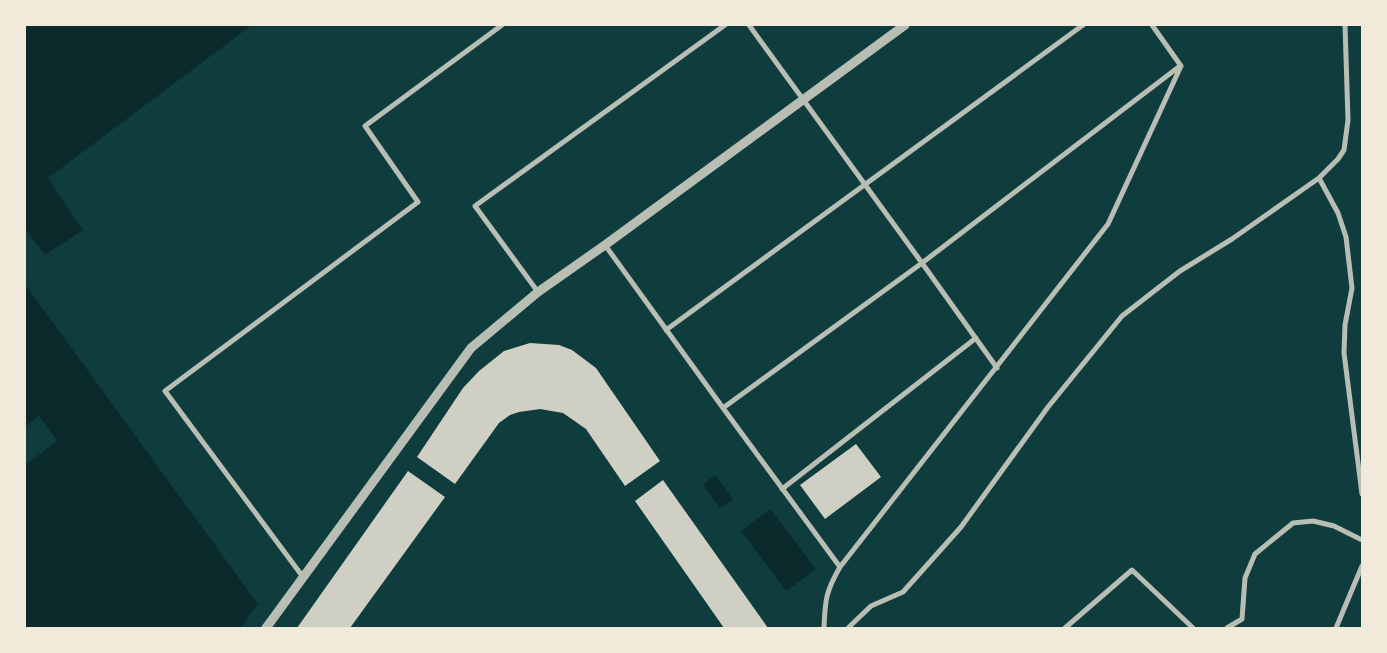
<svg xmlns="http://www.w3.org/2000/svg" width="1387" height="653" font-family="'Space Grotesk',sans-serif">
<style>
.water{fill:#0a2a2b}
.pier{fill:#0f3d3e}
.building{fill:#cfcfc3}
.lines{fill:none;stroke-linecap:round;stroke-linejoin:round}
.minor{stroke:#b8beb3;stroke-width:5}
.tertiary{stroke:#b8beb3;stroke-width:9}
</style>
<rect width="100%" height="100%" fill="#0f3d3e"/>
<!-- water -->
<path class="water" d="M25,25H252L48,178L83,230L45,255L25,228Z
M25,284L258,604L241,628H25V465L57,441L39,416L25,427Z
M715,475L733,499L720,508L703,485Z
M770,509L816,569L786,591L741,531Z"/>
<!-- pier -->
<path class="pier" d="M25,281L259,602L258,604L25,284Z
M39,416L57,441L25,465V462L54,440L39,420L25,429V427Z"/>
<!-- building -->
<path class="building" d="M530,343L559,345L572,350L596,368L660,461L625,486L586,429L563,413L540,409L519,412L510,415L499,423L455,484L417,457L463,388L479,371L504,351Z
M856,444L881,477L825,519L800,485Z
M408,471L445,497L350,628H297Z
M663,480L768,628H724L635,501Z"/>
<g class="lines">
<!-- minor -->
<path class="minor" d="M749,25L922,263L997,368
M1152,25L1181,66
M1319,178L1338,213L1346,237L1352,288L1345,325L1344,353L1362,494
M605,245L723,408L840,567
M538,292L475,206L725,25
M666,330L1083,25
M723,408L922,263L1180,66
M782,489L976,338
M303,577L165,391L418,202L365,126L502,25
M824,628C825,600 826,591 840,567L1108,224L1181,66
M848,628L871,606L903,592L961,527L1048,407L1122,316L1180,271L1232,239L1319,178L1338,159L1344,150L1348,120L1345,25
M1065,628L1132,570L1193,628
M1227,628L1242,619L1245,578L1255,554L1293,523L1313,521L1334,526L1362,540
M1336,628L1362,566"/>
<!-- tertiary -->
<path class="tertiary" d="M266,628L471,348L538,292L605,245L905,25"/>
</g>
<!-- border -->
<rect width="1387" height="653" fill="none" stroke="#f1e9da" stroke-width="52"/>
</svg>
